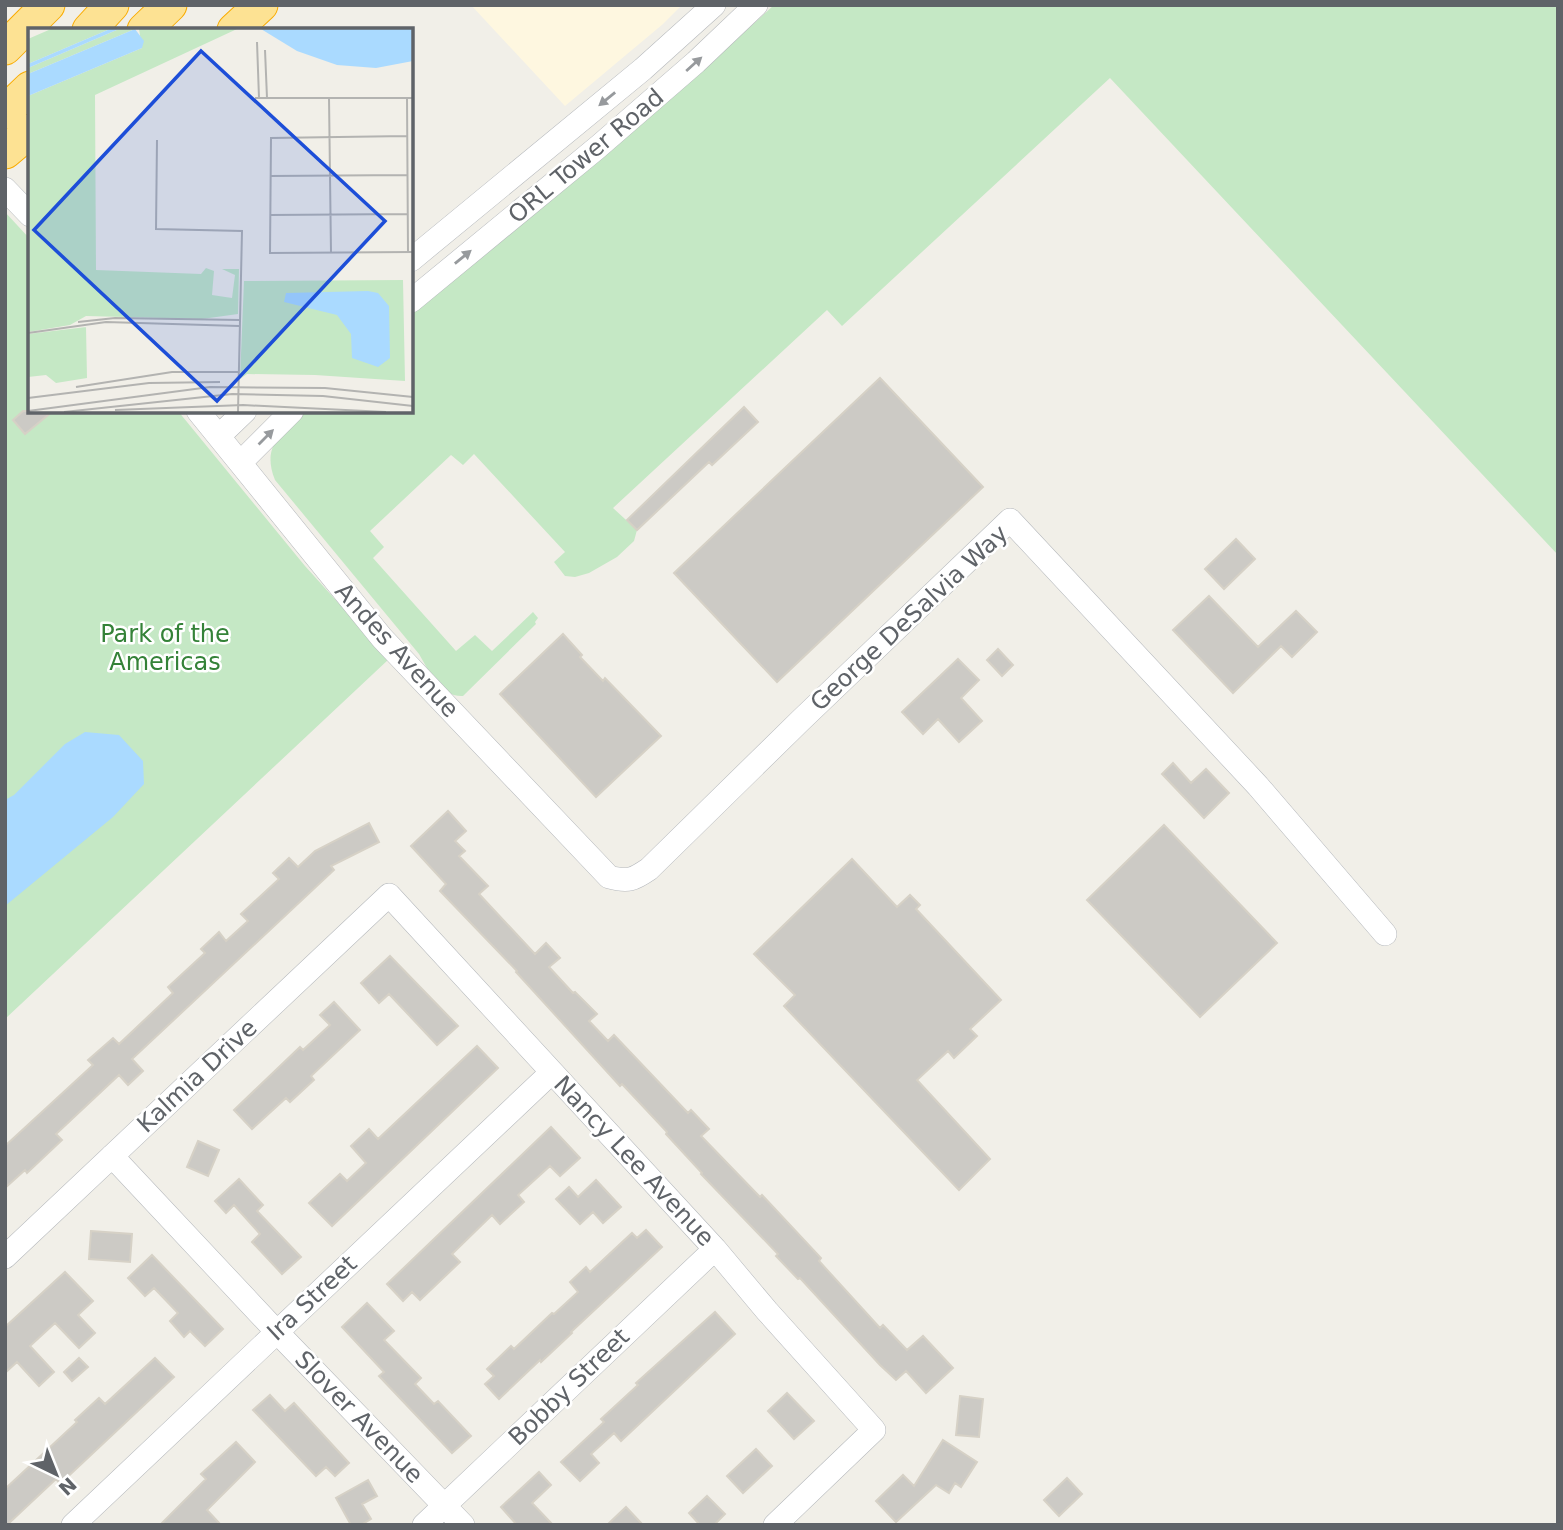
<svg xmlns="http://www.w3.org/2000/svg" width="1563" height="1530" font-family="'DejaVu Sans',sans-serif">
<style>
.commercial{fill:#fef7e0}
.green{fill:#c5e8c5}
.water{fill:#aadaff}
.building{fill:#cccac5;stroke:#d6d1c6;stroke-width:2}
.lines{fill:none;stroke-linecap:round;stroke-linejoin:round}
.minor-casing{stroke:#b5b8bc;stroke-width:24}
.highway-casing{stroke:#f9ab00;stroke-width:35}
.minor{stroke:#fff;stroke-width:23}
.highway{stroke:#fde293;stroke-width:33}
.oneway{fill:#979a9d}
.labels{text-anchor:middle;dominant-baseline:central;stroke-width:5;stroke-linejoin:round;paint-order:stroke}
.street-label{font-size:24px;fill:#5f6368;stroke:#fff}
.park-label{font-size:24px;fill:#348238;stroke:#fff}
.inset-road{fill:none;stroke:#b3b3b1;stroke-width:2}
.view{fill:#1d4ed8;fill-opacity:0.15;stroke:#1d4ed8;stroke-width:3.5}
.inset-edge{fill:none;stroke:#5f6368;stroke-width:3.5}
</style>
<rect width="100%" height="100%" fill="#f1efe8"/>
<!-- commercial -->
<path class="commercial" d="M471,5H682L663,24L565,106Z"/>
<!-- green -->
<path class="green" d="M774,5H1558V555L1110,78L842,326L827,310L613,508L637,530L634,541L617,557L589,573L575,577L565,576L554,562L565,552L474,454L463,465L451,455L370,531L384,547L373,558L456,651L475,635L492,651L533,612L538,618L535,622L536,624L463,696C440,697 429,671 419,654L275,480C261,445 282,433 306,411H411V314L682,89Z
M5,212L30,239V411H178L305,566L389,659L5,1019Z"/>
<!-- water -->
<path class="water" d="M85,732L119,735L143,761L144,784L113,817L5,906V800L14,795L65,744Z"/>
<!-- building -->
<path class="building" d="M880,378L983,487L777,682L674,573Z
M744,407L758,422L712,465L709,462L637,530L627,520Z
M23,411H53L25,434L13,420Z
M1236,539L1255,559L1224,589L1205,569Z
M1209,596L1258,647L1296,611L1317,632L1292,657L1281,646L1233,693L1173,630Z
M563,634L582,655L580,657L603,681L605,678L661,736L596,797L500,694Z
M998,649L1013,665L1002,676L987,660Z
M958,659L979,680L961,698L982,721L959,742L938,719L923,734L902,712Z
M1173,763L1191,783L1206,769L1229,793L1204,818L1162,774Z
M448,811L466,831L455,841L465,851L459,856L488,886L479,894L535,954L546,943L560,958L549,967L573,993L575,992L597,1014L589,1021L608,1041L614,1035L688,1113L691,1110L709,1129L701,1136L760,1197L762,1195L821,1258L819,1261L880,1328L883,1325L907,1350L923,1336L953,1368L926,1393L906,1371L896,1380L880,1365L800,1278L798,1279L776,1256L778,1254L701,1174L702,1173L666,1134L667,1132L622,1084L620,1086L516,972L517,971L440,891L446,884L411,846Z
M369,823L379,842L331,866L334,870L132,1059L143,1071L128,1085L119,1075L56,1134L62,1140L27,1173L25,1170L5,1188V1146L93,1065L88,1060L113,1038L119,1044L173,993L168,987L205,953L201,949L219,932L226,941L248,921L241,914L279,879L273,873L289,858L298,867L315,851Z
M1164,825L1277,943L1200,1017L1087,900Z
M852,859L897,907L910,895L920,905L916,909L1001,1000L970,1029L977,1036L954,1058L948,1051L917,1080L990,1159L959,1190L784,1006L795,995L754,954Z
M390,956L458,1026L437,1045L389,994L379,1003L361,983Z
M334,1002L360,1030L311,1076L314,1080L290,1102L286,1098L252,1129L234,1110L300,1047L303,1050L330,1025L320,1015Z
M477,1046L498,1068L332,1226L309,1203L340,1174L347,1181L366,1163L351,1146L369,1129L378,1139Z
M551,1127L580,1158L560,1176L550,1166L518,1195L524,1202L500,1224L492,1215L452,1254L460,1262L420,1300L412,1292L403,1301L387,1284Z
M198,1141L219,1150L208,1176L187,1167Z
M239,1179L263,1205L257,1211L301,1257L282,1274L252,1242L260,1234L234,1205L226,1213L215,1201Z
M596,1180L621,1207L603,1223L593,1212L580,1224L556,1199L569,1187L578,1197Z
M646,1230L662,1247L571,1332L572,1333L541,1362L540,1360L499,1399L485,1384L494,1376L487,1369L511,1346L514,1349L552,1313L554,1314L578,1292L570,1282L586,1267L590,1272L632,1233L637,1238Z
M91,1231L132,1234L130,1262L89,1259Z
M152,1255L223,1329L205,1346L190,1331L184,1337L170,1321L178,1313L154,1288L145,1296L128,1278Z
M65,1272L93,1301L78,1315L95,1333L79,1348L55,1323L30,1346L54,1372L39,1386L17,1362L5,1373V1327Z
M367,1303L394,1331L384,1340L421,1378L415,1384L434,1404L438,1401L471,1436L452,1453L379,1376L384,1372L342,1327Z
M715,1312L735,1334L621,1441L614,1433L591,1454L599,1463L580,1481L561,1462L604,1422L601,1419L638,1385L636,1383Z
M79,1358L88,1367L72,1381L64,1372Z
M155,1358L174,1377L60,1484L56,1479L7,1525H5V1489L77,1422L75,1420L99,1398L105,1404Z
M787,1393L814,1421L794,1439L768,1411Z
M270,1395L285,1411L294,1403L349,1463L335,1476L326,1467L316,1476L253,1410Z
M960,1396L983,1399L979,1437L956,1435Z
M943,1440L977,1462L961,1487L955,1483L949,1493L936,1485L896,1522L876,1501L903,1475L914,1486Z
M236,1442L255,1462L207,1510L221,1525H160L206,1479L201,1474Z
M756,1449L772,1466L743,1493L727,1476Z
M539,1472L551,1485L532,1503L553,1525H517L501,1507Z
M1067,1478L1082,1494L1059,1516L1044,1500Z
M368,1480L377,1496L362,1504L371,1519L361,1525H351L336,1498Z
M707,1496L725,1514L714,1525H700L689,1513Z
M626,1507L643,1525H607Z"/>
<g class="lines">
<!-- minor casing -->
<g class="minor-casing">
<path id="minor" d="M5,189L30,215
M411,260L643,69L714,5
M411,301L598,147L696,62L756,5
M198,411L382,638L609,877C628,882 633,880 649,869L800,721L1010,520L1258,786L1385,934
M219,436L245,411
M241,462L292,411
M112,1156L276,1331L463,1525
M5,1257L389,895L715,1249L767,1311L874,1430L775,1525
M73,1525L552,1072
M424,1525L715,1249"/>
</g>
<!-- highway casing -->
<g class="highway-casing">
<path id="highway" d="M89,30L112,5
M144,30L170,5
M234,30L261,5
M5,48L48,5
M5,112L30,88
M5,152L30,131"/>
</g>
<!-- minor -->
<use href="#minor" class="minor"/>
<!-- highway -->
<use href="#highway" class="highway"/>
</g>
<!-- one-way arrows -->
<defs><path id="oneway-solid" d="M-6-.8H1V-3.2L6.5 0L1 3.2V.8H-6Z" transform="scale(1.75)"/></defs>
<g class="oneway">
<use href="#oneway-solid" transform="translate(694 64) rotate(-42)"/>
<use href="#oneway-solid" transform="translate(607 99) rotate(141)"/>
<use href="#oneway-solid" transform="translate(463 257) rotate(-39)"/>
<use href="#oneway-solid" transform="translate(266 437) rotate(-45)"/>
</g>
<g class="labels">
<!-- street labels -->
<g class="street-label">
<text transform="translate(586 156) rotate(-40)">ORL Tower Road</text>
<text transform="translate(909 618) rotate(-43)">George DeSalvia Way</text>
<text transform="translate(397 650) rotate(48)">Andes Avenue</text>
<text transform="translate(197 1076) rotate(-43)">Kalmia Drive</text>
<text transform="translate(634 1161) rotate(47)">Nancy Lee Avenue</text>
<text transform="translate(312 1298) rotate(-43)">Ira Street</text>
<text transform="translate(569 1387) rotate(-44)">Bobby Street</text>
<text transform="translate(359 1417) rotate(46)">Slover Avenue</text>
</g>
<!-- park labels -->
<g class="park-label">
<text x="165" y="634">Park of the<tspan x="165" dy="28">Americas</tspan></text>
</g>
</g>
<!-- overview -->
<g transform="translate(28 28)">
<rect width="385" height="385" fill="#f1efe8"/>
<path d="M23,1H82L0,36V11ZM91,1H107L0,46V40ZM111,1H209L67,67L68,242L173,246L178,240L186,243L184,267L204,270L207,247L194,241H211L210,286L174,291L58,288L42,297L0,304V68L114,20ZM375,252L377,353L287,347L219,346L212,351L216,253ZM75,297L58,299L59,350L28,355L18,347L0,349V306Z" fill="#c5e8c5"/>
<path d="M82,1H91L0,40V36ZM107,1L116,13L114,20L0,68V46ZM233,1H385V33L348,40L309,37L269,23ZM340,263L350,265L361,278L362,330L350,339L324,330L323,306L309,287L256,274L258,265Z" fill="#aadaff"/>
<path class="inset-road" d="M229,14L231,70M237,22L239,70M227,70H385M301,70L303,225M379,70L380,224M379,108L243,110L242,225L385,224M129,112L128,201L214,203L210,384M242,148L380,147M242,187L380,186M50,294L87,290L212,292M0,305L78,294L211,298M48,359L144,344H210M0,370L121,355L192,354M87,382L215,377L358,384M0,383L182,359L297,360L385,369M36,384L204,366L295,368L385,378"/>
<path class="view" d="M173,23L357,193L189,373L6,202Z"/>
<rect width="385" height="385" class="inset-edge"/>
</g>
<!-- border -->
<rect width="1563" height="1530" fill="none" stroke="#5f6368" stroke-width="14"/>
<!-- north arrow -->
<g transform="translate(56 1474) rotate(137)" stroke="#ffffff" stroke-width="5" paint-order="stroke">
<path d="M0-5L12 26L0 18L-12 26Z" fill="#5f6368"/>
<text y="-10" font-size="19" font-weight="bold" text-anchor="middle" fill="#5f6368">N</text>
</g>
</svg>
